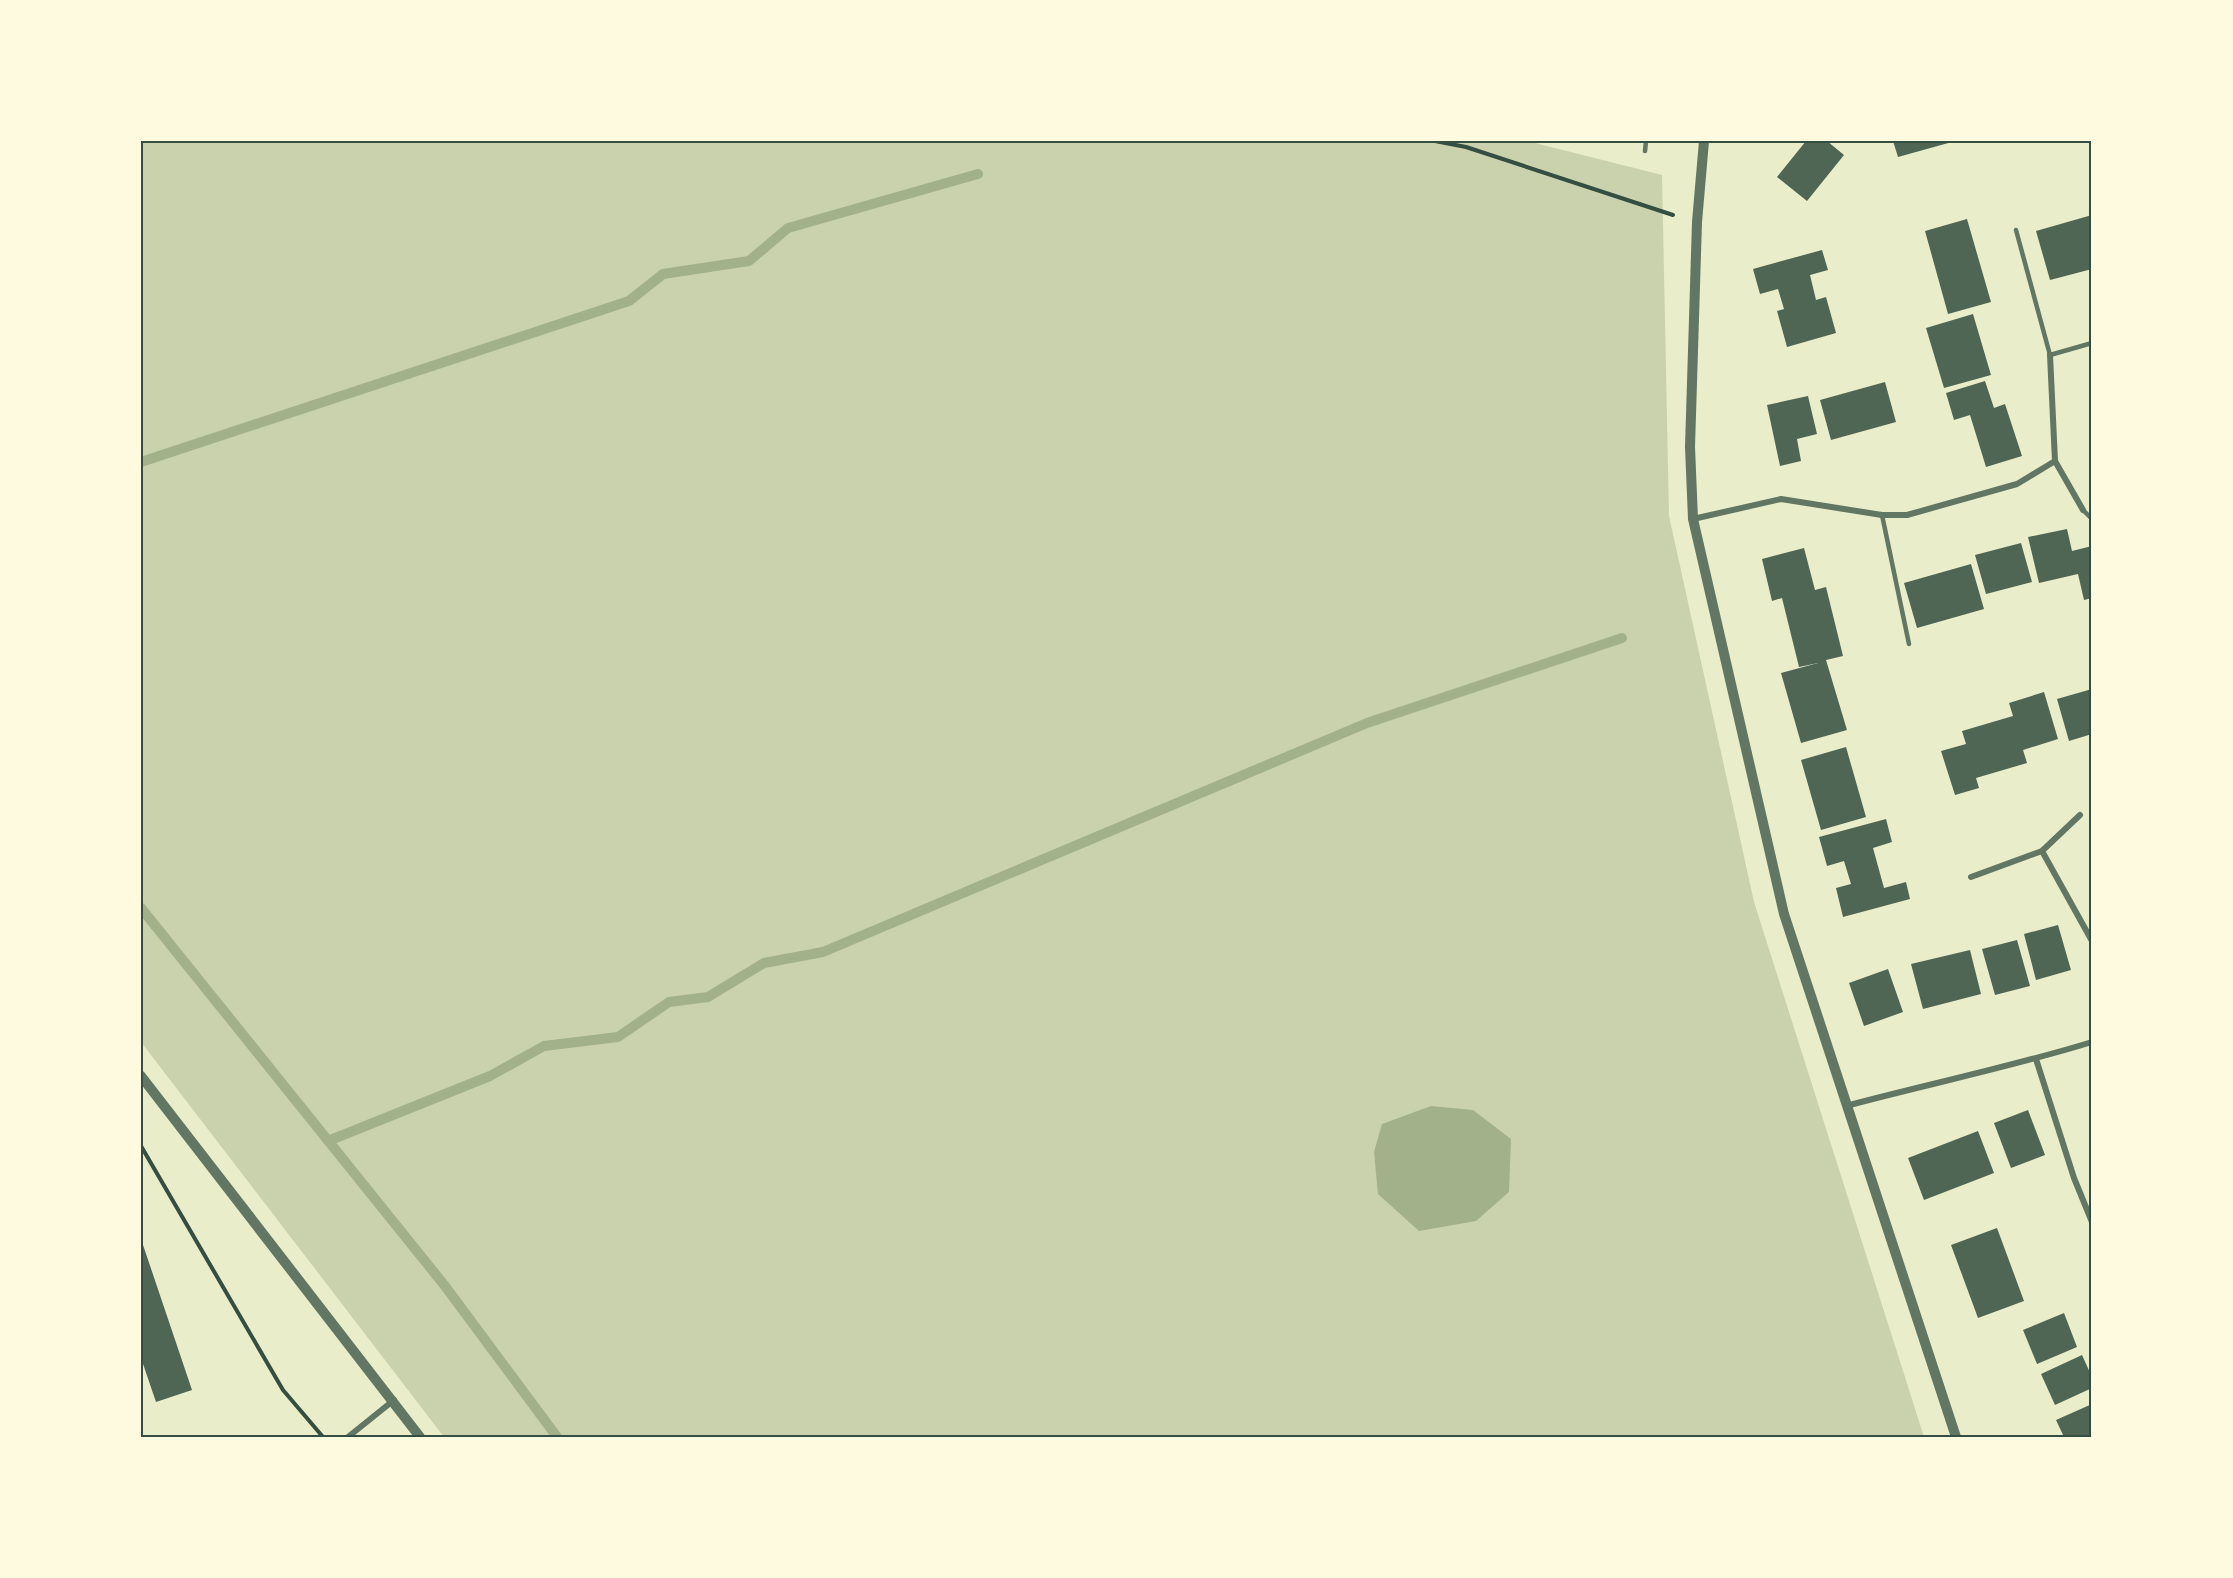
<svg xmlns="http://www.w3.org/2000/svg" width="2233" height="1578" font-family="'PT Serif',serif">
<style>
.green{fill:#cad2ad}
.water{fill:#a3b18a}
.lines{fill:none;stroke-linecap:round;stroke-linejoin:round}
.stream{stroke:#a3b18a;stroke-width:10}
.building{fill:#4f6655}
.path{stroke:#344e41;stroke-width:4}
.service{stroke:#617663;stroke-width:4.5}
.minor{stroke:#617663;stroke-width:6}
.tertiary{stroke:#617663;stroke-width:10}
.neatline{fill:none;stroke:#344e41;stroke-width:2}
</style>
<rect width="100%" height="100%" fill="#e9edc9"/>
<!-- green -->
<path class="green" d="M141,141H1527L1662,175L1669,516L1754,902L1924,1437H444L141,1042Z"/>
<!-- water -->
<path class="water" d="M1431,1106L1473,1110L1511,1139L1509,1192L1476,1221L1419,1231L1378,1194L1374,1152L1382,1124Z"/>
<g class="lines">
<!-- stream -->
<path class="stream" d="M141,462L629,301L663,274L749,261L788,228L978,174
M141,908L445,1286L557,1437
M328,1141L490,1076L544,1046L618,1037L669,1002L708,997L764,963L823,952L1367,723L1622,638"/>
</g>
<!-- building -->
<path class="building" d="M1806,141H1827L1844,155L1807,201L1777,177Z
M1893,141H1952V142L1898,157Z
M2092,215V269L2050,280L2036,231Z
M1967,219L1991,302L1948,314L1925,231Z
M1822,250L1828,270L1810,275L1816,300L1826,297L1836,333L1787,347L1777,311L1784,309L1778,289L1760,294L1753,269Z
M1973,314L1991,375L1944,388L1926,328Z
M1985,381L1994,408L2005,404L2022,456L1986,467L1970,415L1954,420L1946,393Z
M1885,382L1896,422L1831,440L1820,400Z
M1808,396L1817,434L1797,439L1801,461L1780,466L1767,405Z
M2067,529L2072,551L2092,546V598L2084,600L2078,574L2039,583L2028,537Z
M2021,543L2032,582L1986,594L1975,555Z
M1804,548L1815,590L1826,587L1843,656L1826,660L1847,730L1801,743L1781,673L1818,663L1799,667L1782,598L1772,601L1762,559Z
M1971,564L1984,609L1917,628L1904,583Z
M2092,689V734L2069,741L2057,699Z
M2044,692L2058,739L2023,750L2027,763L1976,778L1979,788L1955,795L1941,751L1966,744L1962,731L2013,716L2009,703Z
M1846,747L1866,817L1821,830L1801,760Z
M1886,819L1892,842L1873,848L1884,888L1906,882L1910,899L1843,917L1836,888L1851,884L1844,861L1827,866L1819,837Z
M2058,925L2071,970L2036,980L2024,934Z
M2017,940L2030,986L1995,995L1982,949Z
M1970,950L1981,994L1923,1009L1911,964Z
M1888,969L1903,1012L1864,1026L1849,983Z
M2028,1110L2045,1155L2011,1168L1994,1123Z
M1978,1131L1994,1173L1924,1200L1908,1158Z
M1997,1228L2024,1301L1978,1318L1951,1245Z
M141,1239L192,1390L156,1402L141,1358Z
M2064,1313L2077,1347L2037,1364L2023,1330Z
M2082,1355L2092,1377V1388L2055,1405L2041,1374Z
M2092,1404V1437H2064L2056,1420Z"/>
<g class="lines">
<!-- path -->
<path class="path" d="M1435,141L1466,147L1673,215
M141,1146L283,1390L323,1437"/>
<!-- service -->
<path class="service" d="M1645,151L1646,141
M2016,230L2050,355L2092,343
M2083,510L2092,519
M1882,515L1909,644"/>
<!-- minor -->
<path class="minor" d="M2055,461L2083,510
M1693,519L1781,499L1882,515H1907L2017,484L2055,461L2050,355
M2042,851L2092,941
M1971,877L2042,851L2080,815
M2036,1059L2074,1178L2092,1222
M1846,1106C1928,1084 2011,1067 2092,1042
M348,1437L394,1400"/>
<!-- tertiary -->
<path class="tertiary" d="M1704,141L1697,222L1690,447L1693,519L1784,914L1956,1437
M141,1076L420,1437"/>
</g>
<!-- border -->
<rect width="2233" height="1578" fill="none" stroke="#fefae0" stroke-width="285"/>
<rect x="142" y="142" width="1948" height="1294" class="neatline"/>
</svg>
